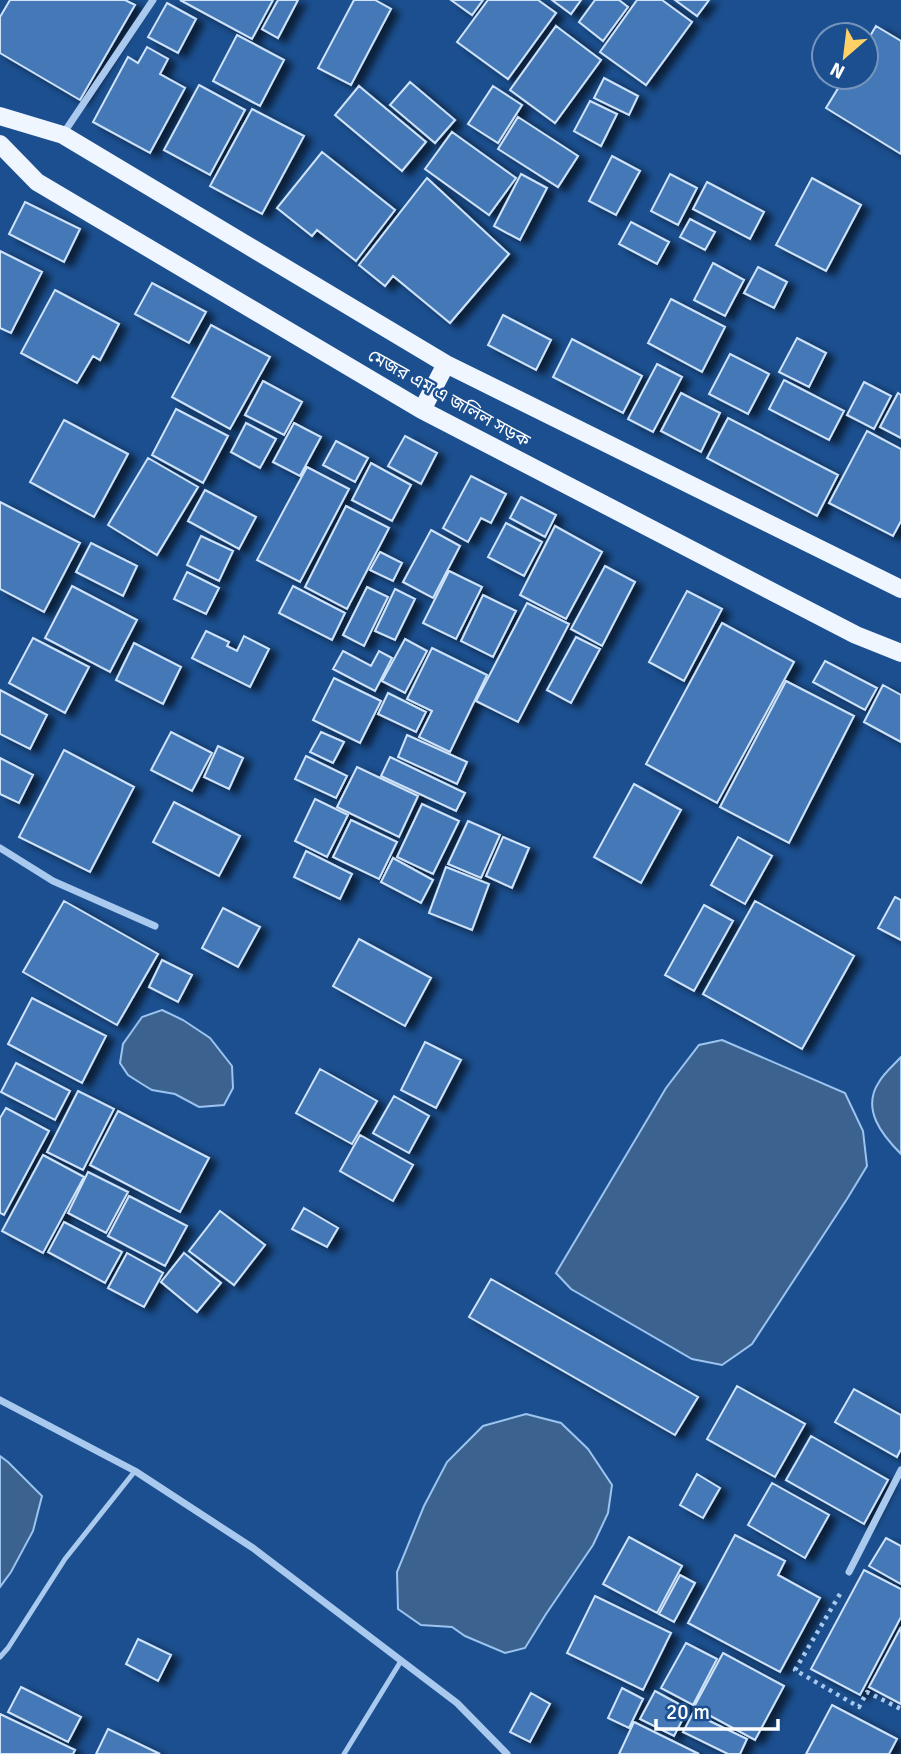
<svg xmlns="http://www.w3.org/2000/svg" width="901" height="1754" font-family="Signika,'Noto Sans Bengali',sans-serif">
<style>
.water{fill:#3c6290;stroke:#9cc4f0;stroke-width:2}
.building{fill:#4478b7;stroke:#cfe3fa;stroke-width:2;filter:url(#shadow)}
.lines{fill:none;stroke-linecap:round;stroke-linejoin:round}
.path{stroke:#a9c9ee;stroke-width:4.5;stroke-dasharray:3.5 5;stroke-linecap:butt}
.lane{stroke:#a9c9ee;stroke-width:5}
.street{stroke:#a9c9ee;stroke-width:7}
.primary{stroke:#f0f6ff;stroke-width:18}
.labels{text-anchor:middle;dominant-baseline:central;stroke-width:5;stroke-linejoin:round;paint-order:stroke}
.street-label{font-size:18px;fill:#fff;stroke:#1b4f8f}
</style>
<defs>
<filter id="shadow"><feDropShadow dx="8" dy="4.5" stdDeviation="3.5" flood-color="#0009"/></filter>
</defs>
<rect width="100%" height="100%" fill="#1b4f8f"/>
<!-- water -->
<path class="water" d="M162,1010L183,1020L210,1038L232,1066L233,1088L224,1105L199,1107L175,1094L152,1090L142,1084L128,1075L120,1063L123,1044L142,1017Z
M722,1040L845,1093L863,1131L867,1166L847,1199L752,1344L722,1365L692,1359L571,1289L556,1273L666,1088L699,1045Z
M901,1057V1154C882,1135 861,1109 879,1082C884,1073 894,1065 901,1057Z
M526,1414L561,1423L588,1449L612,1485L608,1513L593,1545L546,1614L525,1648L505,1653L465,1636L452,1627L421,1625L398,1609L397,1572L424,1506L447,1462L483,1426Z
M0,1456L8,1462L42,1496L33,1531L11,1572L0,1587Z"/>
<!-- building -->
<path class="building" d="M10,0H125L135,5L80,100L0,53V17Z
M180,0H273L252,39Z
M278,0H298L278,38L262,29Z
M354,0H375L391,9L351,85L318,68Z
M451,0H483L472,15Z
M488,0H538L556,13L508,79L457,42Z
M552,0H581L571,14Z
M595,0H619L628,7L603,41L579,22Z
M637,0H662L692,22L646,85L600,52Z
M675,0H709L697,16Z
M167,3L196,19L178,53L148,37Z
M556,26L601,60L555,123L510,90Z
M876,26L901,41V154L826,108L845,77H866V43Z
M237,35L284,60L260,106L213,81Z
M147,47L168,59L160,74L185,88L150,153L93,122L128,57L138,63Z
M604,78L638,96L629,115L594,98Z
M410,82L455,120L435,143L390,105Z
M199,85L245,110L210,175L164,150Z
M359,86L426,142L402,171L335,115Z
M493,86L522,105L498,143L468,124Z
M590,101L617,114L601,146L574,131Z
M252,109L304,136L262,214L210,186Z
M518,117L578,156L558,187L498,149Z
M452,132L516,178L489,215L425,169Z
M322,152L395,210L356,261L317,230L312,236L277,208Z
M612,156L640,171L616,215L589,201Z
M521,174L547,188L520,240L494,226Z
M670,174L697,188L678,225L651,211Z
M427,178L509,254L450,323L393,276L385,286L359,265Z
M812,178L861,205L826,271L776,245Z
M707,182L764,212L750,239L693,209Z
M25,202L80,229L64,262L9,234Z
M690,219L715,232L705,250L680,237Z
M631,222L669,242L657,264L619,244Z
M0,251L42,272L11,333L0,328Z
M713,263L744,280L725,316L694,300Z
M758,267L787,282L774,308L744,293Z
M152,283L206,312L189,343L135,314Z
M55,290L119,324L100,360L93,356L77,383L21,353Z
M671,299L725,327L702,372L648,343Z
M503,315L551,340L536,370L488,345Z
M211,325L270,357L230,429L172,397Z
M797,338L826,353L809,387L779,372Z
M572,339L642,376L623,413L553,377Z
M730,354L769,374L748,414L709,394Z
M657,364L682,377L653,432L628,419Z
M784,380L844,411L829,440L769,409Z
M263,381L302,402L284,435L245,415Z
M864,382L891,396L874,429L847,415Z
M681,393L720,413L701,452L661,431Z
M898,393L901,395V438L880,427Z
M176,409L228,436L203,483L152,455Z
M728,418L838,475L817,516L707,458Z
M64,420L128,454L94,517L30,482Z
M246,423L276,439L260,468L231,452Z
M294,423L321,437L300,476L273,462Z
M867,431L901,449V521L893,536L829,503Z
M405,436L437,453L421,484L388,466Z
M336,441L368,458L355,482L323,465Z
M148,458L198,487L157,555L108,525Z
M371,463L411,485L392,521L352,500Z
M307,467L349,489L300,582L257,560Z
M471,476L506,494L491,523L481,518L468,542L443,528Z
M205,490L256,517L239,549L188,521Z
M521,497L556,515L545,537L510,518Z
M0,502L80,543L44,612L0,589Z
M346,506L389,528L347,609L305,587Z
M506,523L542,542L524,576L488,557Z
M555,526L602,552L566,619L520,595Z
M431,530L460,546L433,598L403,582Z
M201,536L233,551L219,581L187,565Z
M91,543L137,566L123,596L76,572Z
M380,552L402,563L393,581L370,570Z
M605,566L635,582L602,646L571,629Z
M449,571L482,587L456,639L423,623Z
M187,572L219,588L206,614L174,599Z
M72,586L137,620L110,672L45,638Z
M293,586L345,613L332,640L279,613Z
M367,587L388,597L364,646L343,635Z
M395,589L415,599L395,640L375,631Z
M687,591L722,609L684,681L649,662Z
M483,595L516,611L493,657L461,641Z
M527,603L569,624L518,722L476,701Z
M722,623L794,662L717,803L646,764Z
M206,631L229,642L227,646L237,651L244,636L269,649L250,687L192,658Z
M576,637L600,649L571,703L547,690Z
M33,638L89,667L65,713L9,683Z
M405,639L427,651L405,693L382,681Z
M134,643L181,667L163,704L116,680Z
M432,648L487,675L450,752L419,737L432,711L407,699Z
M343,651L371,666L379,651L392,658L375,691L333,669Z
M825,661L877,688L865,710L813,682Z
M334,678L381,701L360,743L313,720Z
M786,681L854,716L789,843L720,807Z
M883,685L901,695V742L864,722Z
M0,690L47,715L30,749L0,734Z
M388,693L426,712L416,732L378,714Z
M171,732L212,753L192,791L151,770Z
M321,732L344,742L333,763L310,752Z
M407,735L467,762L457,784L398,757Z
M218,746L243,758L229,789L204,777Z
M64,750L134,787L90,872L19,837Z
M306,756L347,776L336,798L295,779Z
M390,757L465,793L456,811L381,776Z
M0,758L33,775L19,803L0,794Z
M357,767L418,796L399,837L337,807Z
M634,784L681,810L641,883L594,857Z
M315,799L348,815L327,857L295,841Z
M174,802L240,836L219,876L153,842Z
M422,804L459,821L433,874L397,857Z
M351,820L397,842L379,879L333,857Z
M468,821L500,835L481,878L448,864Z
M503,837L529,848L512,888L486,876Z
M738,837L772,856L745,904L711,885Z
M306,851L352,874L340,899L294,877Z
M393,858L433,880L421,903L381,882Z
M446,867L489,884L472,930L429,913Z
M895,897L901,900V940L878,928Z
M64,901L158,954L117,1025L23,972Z
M755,901L854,956L802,1049L703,994Z
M704,905L733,921L694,991L665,975Z
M223,908L260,927L238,967L202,948Z
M359,939L431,978L405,1026L333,986Z
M162,960L192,975L178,1002L149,987Z
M32,998L106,1036L82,1083L8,1044Z
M425,1042L461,1060L436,1108L401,1090Z
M16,1063L70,1091L55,1120L1,1092Z
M320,1069L377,1101L352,1144L296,1113Z
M78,1091L114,1109L83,1170L47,1152Z
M394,1096L429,1116L409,1153L373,1133Z
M6,1108L49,1131L4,1215L0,1213V1118Z
M118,1111L209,1158L180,1212L90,1165Z
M360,1135L413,1165L393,1201L340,1171Z
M43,1155L84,1177L43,1253L2,1231Z
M88,1172L128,1192L106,1233L68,1213Z
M129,1196L187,1226L165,1266L108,1236Z
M304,1208L338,1228L327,1247L292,1229Z
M220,1211L265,1245L234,1285L189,1251Z
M64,1222L122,1252L105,1283L48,1252Z
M127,1253L163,1273L144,1307L108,1288Z
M184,1253L221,1283L197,1312L161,1282Z
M491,1279L698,1397L675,1435L469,1317Z
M737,1386L805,1424L775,1477L707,1439Z
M854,1389L901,1415V1449L897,1457L835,1422Z
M811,1436L888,1480L864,1524L786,1480Z
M697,1474L720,1488L703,1518L680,1505Z
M772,1483L829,1515L805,1558L748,1525Z
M735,1535L785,1561L778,1575L820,1598L780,1672L688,1623Z
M629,1537L682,1566L657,1613L603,1584Z
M886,1538L901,1546V1584L869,1566Z
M864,1570L901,1589V1617L860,1695L811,1669Z
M680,1575L695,1583L674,1622L659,1614Z
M595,1596L671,1633L643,1690L567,1653Z
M901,1627V1704L869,1687Z
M138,1639L171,1655L158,1681L126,1664Z
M686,1643L717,1659L693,1705L661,1688Z
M723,1653L784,1686L755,1740L694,1707Z
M21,1687L81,1717L68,1742L8,1712Z
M622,1688L643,1699L629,1728L608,1718Z
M655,1691L688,1709L674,1736L640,1719Z
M531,1693L550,1704L530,1742L510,1732Z
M832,1705L897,1739L889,1754H806Z
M693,1713L747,1739L740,1754H728L683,1732Z
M0,1714L75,1750L73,1754H0Z
M634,1722L699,1754H619Z
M108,1729L160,1754H96Z"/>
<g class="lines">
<!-- path -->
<path class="path" d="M840,1594L795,1670L859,1707L867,1692L901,1709"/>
<!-- lane -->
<path class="lane" d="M0,1657L8,1648L65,1559L135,1471
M344,1754L401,1661"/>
<!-- street -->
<path class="street" d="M63,134L153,0
M0,848L53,881L155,926
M0,1400L135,1471L253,1548L457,1703L507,1754
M849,1572L901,1470"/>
<!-- primary -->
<path class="primary" d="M0,116L63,135L446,364L901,589
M0,144L37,182L422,410L856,635L901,653
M422,410L446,364"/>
</g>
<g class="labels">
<!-- street labels -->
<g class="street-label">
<text transform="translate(449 398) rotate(29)">মেজর এম এ জলিল সড়ক</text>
</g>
</g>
<!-- north arrow -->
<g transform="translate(845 56) rotate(208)"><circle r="33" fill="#1b4f8f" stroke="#7695bc" stroke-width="2"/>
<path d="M0-5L12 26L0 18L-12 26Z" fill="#ffd166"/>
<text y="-10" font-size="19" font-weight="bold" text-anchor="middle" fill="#ffffff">N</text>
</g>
<!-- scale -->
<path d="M656 1719v10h122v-10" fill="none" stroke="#ffffff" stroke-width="3.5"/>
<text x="666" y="1719" font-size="21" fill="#ffffff" stroke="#1b4f8f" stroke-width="5" paint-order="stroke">20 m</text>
</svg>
